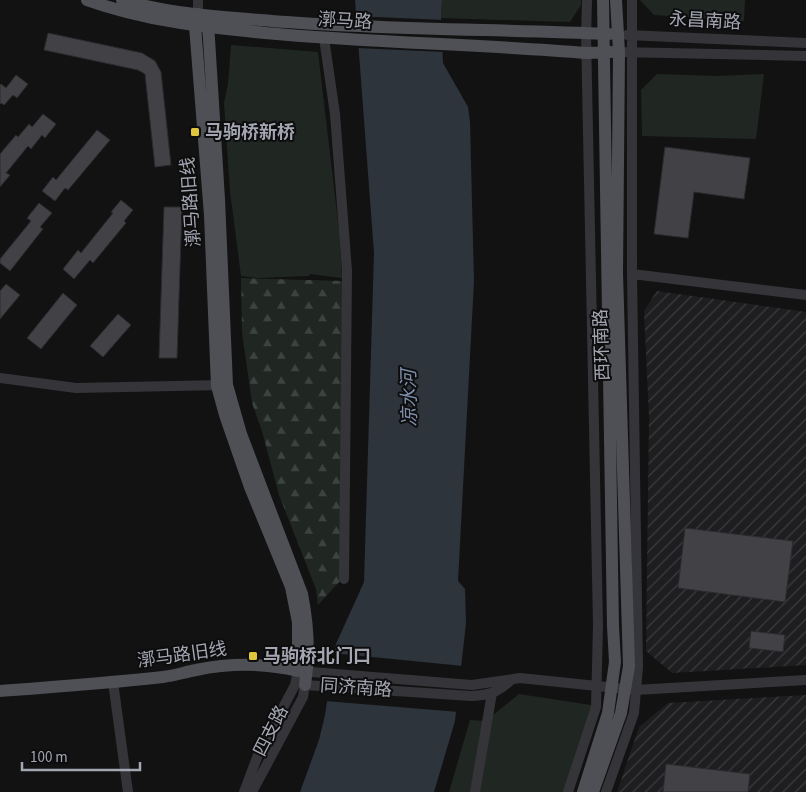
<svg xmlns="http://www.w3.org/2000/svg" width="806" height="792" font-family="'Source Sans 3','Noto Sans SC',sans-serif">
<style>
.industrial{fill:url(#industrial-furrows)}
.forest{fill:url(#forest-firs)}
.park{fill:#202722}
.water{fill:#2e343c}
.pier{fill:#121213}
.building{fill:#414146;stroke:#2c2c2f}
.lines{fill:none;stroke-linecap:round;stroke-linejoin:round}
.minor{stroke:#353539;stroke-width:10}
.major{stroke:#4f5056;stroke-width:12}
.poi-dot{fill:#dfc43e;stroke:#0d0d0e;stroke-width:2}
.labels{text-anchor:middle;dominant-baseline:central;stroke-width:4;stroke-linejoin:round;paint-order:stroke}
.street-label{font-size:18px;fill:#a4a6b2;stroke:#0d0d0e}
.poi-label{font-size:18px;font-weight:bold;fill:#a4a6b2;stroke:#0d0d0e;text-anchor:start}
.water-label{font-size:19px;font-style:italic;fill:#7e8eaa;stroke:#0d0d0e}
</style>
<defs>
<pattern id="industrial-furrows" width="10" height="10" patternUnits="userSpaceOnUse" patternTransform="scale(1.25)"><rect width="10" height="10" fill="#1e1e20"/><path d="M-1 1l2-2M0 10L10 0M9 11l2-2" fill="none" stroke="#3c3c3e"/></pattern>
<pattern id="forest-firs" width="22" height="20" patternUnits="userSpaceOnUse" patternTransform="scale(1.25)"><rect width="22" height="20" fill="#202722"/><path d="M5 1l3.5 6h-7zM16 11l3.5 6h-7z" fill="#3d4340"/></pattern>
</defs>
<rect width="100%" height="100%" fill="#121213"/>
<!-- industrial -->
<path class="industrial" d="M657,291L806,312V665L672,673L646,651L649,417L644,311Z
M806,695V792H617L639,727L668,703Z"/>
<!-- forest -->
<path class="forest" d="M241,278L344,281L341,580L318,605L316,589L279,495L262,431L252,403L242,332Z"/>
<!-- park -->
<path class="park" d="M442,0H581V5L570,22L441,18Z
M640,0H745L744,21L654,15Z
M231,45L318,52L339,230L342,278L310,274L309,276L258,278L241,276L230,191L224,103L228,84Z
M657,74L717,76L764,74L756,139L642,136L641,90Z
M519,694L591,705L598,713L568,792H449L470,720L486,721Z"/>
<!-- water -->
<path class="water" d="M355,0H442L441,18L443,63L468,107L470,122L474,281L458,581L465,589L466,623L455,721L434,792H300L319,740L325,715L336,644L364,582L374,253Z"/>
<!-- pier -->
<path class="pier" d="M354,16L444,20L445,52L357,48Z
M332,653L463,666L459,712L325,701Z"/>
<!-- building -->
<path class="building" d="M48,33L142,53L155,61L161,72L171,165L155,167L145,74L138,70L44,50Z
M16,75L28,84L17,98L13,95L4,105L1,103L0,104V85L1,84L6,88Z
M43,114L56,124L45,138L42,135L31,149L28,146L6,173L10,175L0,187V154L16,135L18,137L29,124L32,127Z
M97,130L110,140L68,190L65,188L55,201L42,191L53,177L56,180Z
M665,147L750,158L744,199L694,192L688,238L654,234Z
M121,200L133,210L124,221L126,223L93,263L90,260L74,279L63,269L78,250L81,253L113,213L111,212Z
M39,203L52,213L40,227L43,229L10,271L0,263V259L31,221L27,218Z
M164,207H182L177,358H159Z
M6,284L20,295L0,319V291Z
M63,293L77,305L41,349L27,338Z
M118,314L131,325L103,357L90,346Z
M685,528L793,541L785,602L678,588Z
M751,631L785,635L783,652L749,648Z
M666,764L750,774L748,792H663Z"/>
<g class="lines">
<!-- minor -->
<path class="minor" d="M198,14V0
M627,35L806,43
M324,38L335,114L347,271L344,579
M586,39L587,0
M619,52L806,56
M632,274L806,295
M0,378L76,388L224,385
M299,671L472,685L520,678L636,690L806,680
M113,682L128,792
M305,685L471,696C490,695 497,693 511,680
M244,792L258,755L295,685L298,671
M252,792L303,697L305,685
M475,792L492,693
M568,792L596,707L598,625L586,33
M606,792L634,713L638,667L632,274V0"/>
<!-- major -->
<path class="major" d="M87,0C146,21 204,27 265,33C372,43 480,44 587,53L611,52
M122,0C171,14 221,17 272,21C384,30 497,29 609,34
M198,14L208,27L209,39L219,199L227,385L241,434L302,594C308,624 310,654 305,685
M0,691C54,687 109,683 163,677C174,676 185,672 196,670C230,663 265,663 298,671V622L291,587L250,487L225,415L217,386L210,215L195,26L198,14
M583,792L608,713L615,662L613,626L603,0
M593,792L621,713L629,666L617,273L619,52L616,0"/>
</g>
<!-- markers -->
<g class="poi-dot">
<rect x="190" y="127" width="10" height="10" rx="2.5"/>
<rect x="248" y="651" width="10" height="10" rx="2.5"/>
</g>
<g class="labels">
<!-- street labels -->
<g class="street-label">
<text transform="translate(345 21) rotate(3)">漷马路</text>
<text transform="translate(705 21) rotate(3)">永昌南路</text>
<text transform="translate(191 202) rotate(-94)">漷马路旧线</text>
<text transform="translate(602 345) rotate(-92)">西环南路</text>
<text transform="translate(182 655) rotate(-8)">漷马路旧线</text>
<text transform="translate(356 688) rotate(4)">同济南路</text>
<text transform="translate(271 731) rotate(-63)">四支路</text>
</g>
<!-- poi labels -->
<g class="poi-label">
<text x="205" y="132">马驹桥新桥</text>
<text x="263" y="656">马驹桥北门口</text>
</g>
<!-- water labels -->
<g class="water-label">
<text transform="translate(410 398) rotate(-91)">凉水河</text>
</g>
</g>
<!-- scale -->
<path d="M22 762v8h118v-8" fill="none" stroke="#a4a6b2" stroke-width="2.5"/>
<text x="30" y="762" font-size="15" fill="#a4a6b2" stroke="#0d0d0e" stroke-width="4" paint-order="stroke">100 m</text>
</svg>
